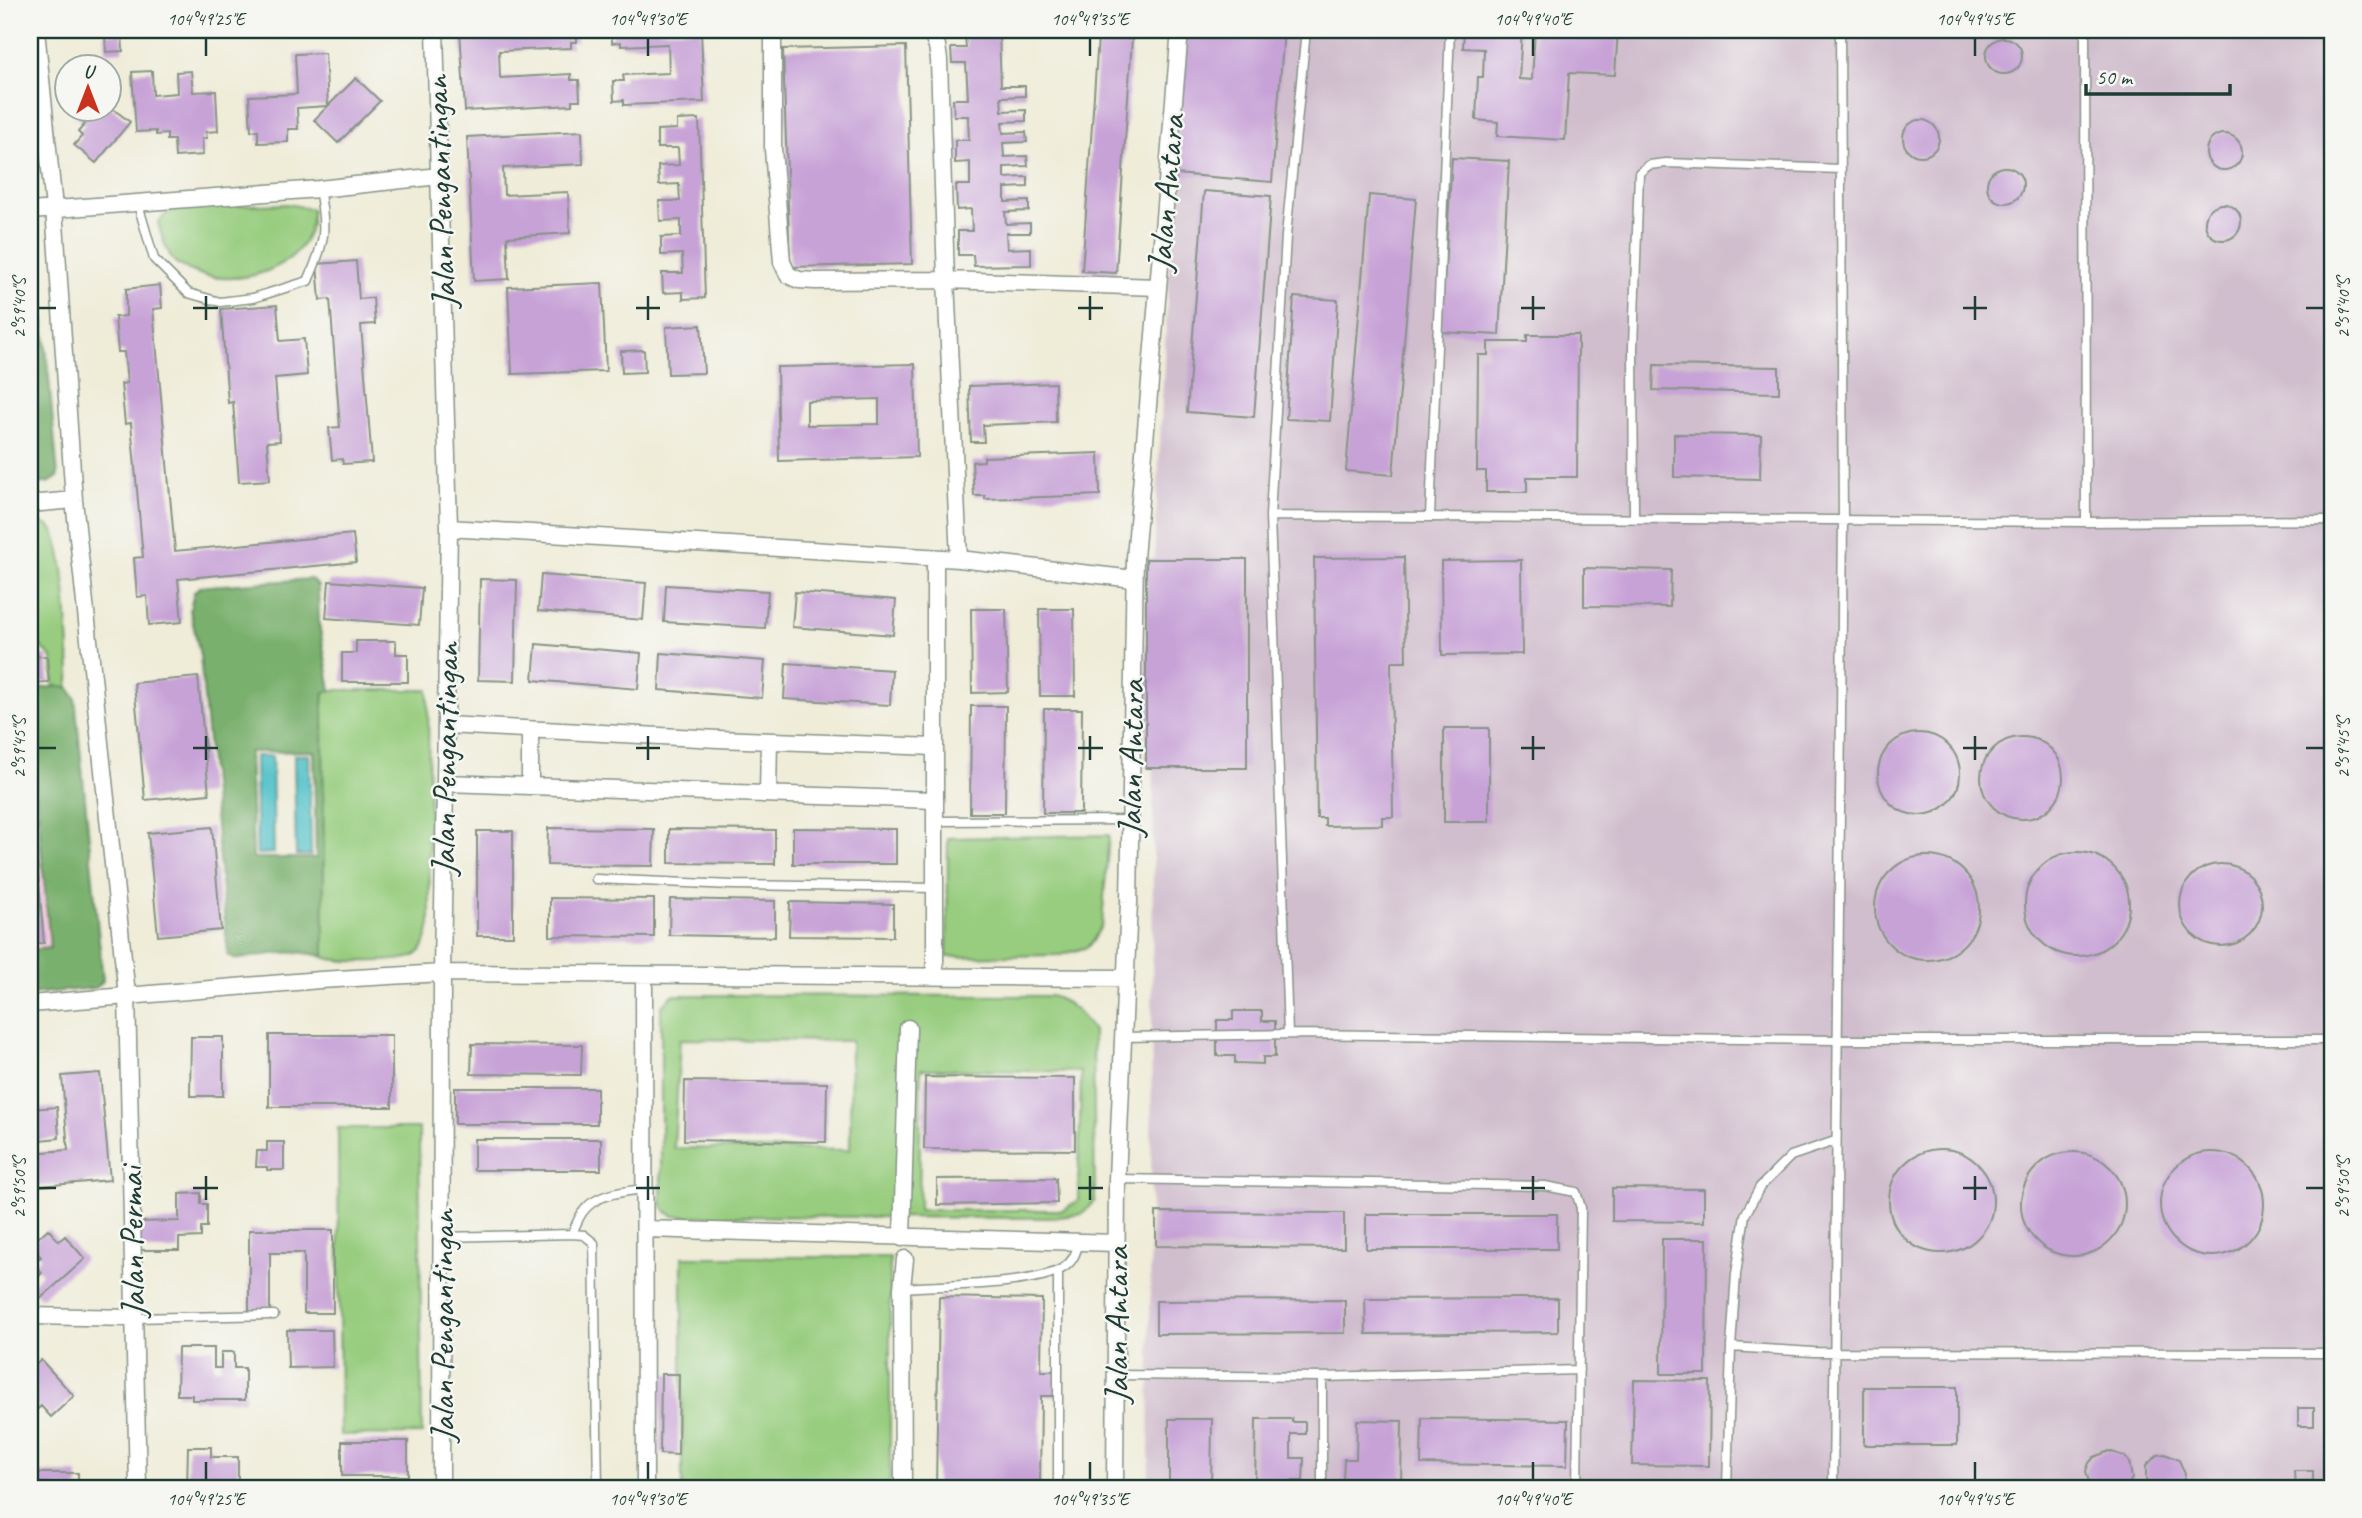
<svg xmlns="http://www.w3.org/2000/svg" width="2362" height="1518" font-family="Caveat,sans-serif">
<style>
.built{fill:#f4cfdd}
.industrial{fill:#d0bdcd}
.green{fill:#98cd7f;stroke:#5c855a;stroke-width:2;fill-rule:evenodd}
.forest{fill:#7ab06e;stroke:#4c7651;stroke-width:2;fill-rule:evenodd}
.water{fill:#55c3ca;stroke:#3a807f;stroke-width:2}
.building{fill:#c7a2d7;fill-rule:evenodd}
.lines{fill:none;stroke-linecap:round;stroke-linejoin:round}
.service-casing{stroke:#879486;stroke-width:11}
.minor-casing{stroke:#879486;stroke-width:19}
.service{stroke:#fff;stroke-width:8}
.minor{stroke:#fff;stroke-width:16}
.ticks{fill:none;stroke:#1f3d34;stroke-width:2.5}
.labels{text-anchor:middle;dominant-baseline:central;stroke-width:5;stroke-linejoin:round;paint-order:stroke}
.street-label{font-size:35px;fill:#1f3d34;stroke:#f6f6f2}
.neatline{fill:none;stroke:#1f3d34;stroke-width:2.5}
.ticks-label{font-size:18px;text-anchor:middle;fill:#1f3d34}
</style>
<rect width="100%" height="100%" fill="#f6f6f2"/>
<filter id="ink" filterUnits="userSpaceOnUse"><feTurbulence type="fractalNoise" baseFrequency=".0143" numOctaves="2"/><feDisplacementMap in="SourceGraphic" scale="14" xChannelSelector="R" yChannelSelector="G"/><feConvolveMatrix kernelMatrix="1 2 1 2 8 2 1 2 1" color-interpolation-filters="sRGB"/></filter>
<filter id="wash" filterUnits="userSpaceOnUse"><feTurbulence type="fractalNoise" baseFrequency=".00686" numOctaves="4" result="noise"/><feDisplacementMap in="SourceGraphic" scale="28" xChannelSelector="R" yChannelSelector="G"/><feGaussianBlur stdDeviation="1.57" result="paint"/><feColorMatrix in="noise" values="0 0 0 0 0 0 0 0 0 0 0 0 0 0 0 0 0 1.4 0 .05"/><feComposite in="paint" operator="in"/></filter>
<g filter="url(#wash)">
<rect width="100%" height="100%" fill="#efecd8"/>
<!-- built -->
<path class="built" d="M30,698H33L37,743H32L50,948L30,950Z"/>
<!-- industrial -->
<path class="industrial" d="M1181,30H2332V1488H1149L1155,540Z"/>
<!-- green -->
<path class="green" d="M288,204L312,209C316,269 234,292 189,270C185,267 178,265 175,262C166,252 161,235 158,222L174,207Z
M37,521C42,523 47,524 51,528C67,546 68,644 70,673L68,687L54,686L52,658L37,642L30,597V522Z
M331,690H428L430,925C427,935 426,949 416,955C404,963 338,963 324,957L323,706L324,692Z
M1109,835L1102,924L1093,941L1087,947L1061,955L947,957L948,838Z
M673,995L1051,996C1071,1002 1082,1014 1093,1031L1095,1200L1083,1214L1050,1218L674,1216L666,1212L661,1204V1007ZM680,1039L851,1041L850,1150L674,1148ZM921,1069L1081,1072L1078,1201L1063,1210H919Z
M338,1128H419L422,1434L340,1435Z
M682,1257H890V1488H682Z"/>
<!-- forest -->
<path class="forest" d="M30,226L34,229L36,238L58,477L50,482L30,485Z
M311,579L318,586L319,624L331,690L324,692L323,706L324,957C297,947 263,956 235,959L228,955L200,655L190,610L194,592L200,587L209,586ZM314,751L316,858H253L249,752Z
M60,686L68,687L75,697L103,981L96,988L30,994V950L50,948L32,743L37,742L33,698H30V689Z"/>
<!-- water -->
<path class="water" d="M294,755H309L311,855H296Z
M255,756H272L274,853L257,854Z"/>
<g id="blocks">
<!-- building -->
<path class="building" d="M291,30H324V32L291,35Z
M460,30H577V42H571V48L499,51L500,78L571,74V80H579L580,100H572V105L465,111Z
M612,30H701L704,102L624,105V100L614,101L613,81H624L623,75L669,73L668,44L621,46V42L612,43Z
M1187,30H1284L1272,182L1175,174Z
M1464,30H1522L1519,79L1532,80L1535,30H1618L1615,75L1569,73L1565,140L1497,136L1498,122L1476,120L1478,77H1483L1484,49L1463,48Z
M1625,30H1666V36L1625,35Z
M122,33L123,51L106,52L105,34Z
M999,34L1001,86H1025V96L1001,97L1002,111L1026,110V121L1002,122L1003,133L1026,132L1027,142L1003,143L1004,157L1027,156L1028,166L1004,167V178L1028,177V187L1005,188V202L1029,201V211L1005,212L1006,224L1030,223V233H1006L1007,249L1031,248V265L974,266L973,255H958V231H972L971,209L957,210L956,185H970V162L955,163V140H969L968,116H954L953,99H968L966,63H952L951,48H966L965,35Z
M1098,37L1132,39L1116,273L1082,271Z
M1986 56a18 18 0 1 1 36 0a18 18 0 1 1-36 0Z
M906,46L912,264L790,267L783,49Z
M325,53L328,106L356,78L380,101L338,143L314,120L328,106L297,108L298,129H288V142L258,143V130L251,131L249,96L297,94L295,54Z
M152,71L153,95L177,93L176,72L191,71L193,92L216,91L218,131L206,132L207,138H202L203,155L175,157L174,140H167V134L156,135V131L136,132L132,72Z
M108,105L130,122L96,163L74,145L82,136L78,132L85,124L72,113L75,108H108Z
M699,119L705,298L683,299V292L663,293L662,273H683L682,254L661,255V237L681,236V220L660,221L659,201H680L679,184L659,185L658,166L679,165L678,148H657V130L677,129V120Z
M1903 138a18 18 0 1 1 36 0a18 18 0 1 1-36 0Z
M582,131L583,164L503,168L504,195L568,192L570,233L507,237L509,279L474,281L467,137Z
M2206 152a18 18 0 1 1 36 0a18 18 0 1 1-36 0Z
M1452,158L1509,161L1499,335L1441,332Z
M1987 185a18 18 0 1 1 36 0a18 18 0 1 1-36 0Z
M1204,191L1271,196L1254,417L1187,412Z
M1369,195L1416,199L1393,475L1346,471Z
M2205 222a18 18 0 1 1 36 0a18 18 0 1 1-36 0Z
M356,261L359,299L373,298L375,324L361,325L372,462L343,464L342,459L332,460L329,428L340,427L330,299L320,300L317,264Z
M602,283L606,371L512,374L508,287Z
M160,285L162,308L153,309L175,551L353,534L356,562L178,579L182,622L149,625L147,596L137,597L134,558L143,557L131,423L125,424L121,384L127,383L124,352H118L115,317L126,316V289Z
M1294,297L1338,300L1330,421L1286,419Z
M277,305L280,341L304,339L307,375L275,378L280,441L267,442L270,480L239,482L233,402L228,403L221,309Z
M701,325L704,373L668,374L666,327Z
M1527,335H1578L1577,477H1527V492H1486V471H1477L1478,355H1488V342H1527Z
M644,350L645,372L622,373L621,351Z
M915,364L917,457L779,461L777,367ZM879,399V424L807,425V401Z
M1654,365L1779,367V393L1653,390Z
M1055,383L1056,422L983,425L984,442H971L969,386Z
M1674,434L1761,435L1760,479L1674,477Z
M1099,453L1100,495L985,499V496H974L972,462L984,461V457Z
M1404,557L1406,662H1391L1393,817H1382V825L1325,826V818H1317L1314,558Z
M1146,559H1247V768H1146Z
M1521,560L1522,654L1442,655L1441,561Z
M1584,568L1671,570L1670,607L1584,606Z
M541,575L646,583L643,620L538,611Z
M480,579L517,580L515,681L478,680Z
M329,581L422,588L419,625L326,618Z
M666,585L768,591L765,628L664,622Z
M795,592L896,600L893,635L792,627Z
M971,609H1006L1008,692L972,693Z
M1039,609H1074L1075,696H1040Z
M356,641H396V654H408V682H342V653H356Z
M536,644L641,653L638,689L533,680Z
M661,653L765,661L762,698L659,690Z
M47,656L49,682L30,683V657Z
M786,663L892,670L890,705L784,699Z
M198,677L209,794L145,800L134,683Z
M971,706H1006L1005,813H970Z
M1044,709H1082L1081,813H1043Z
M1444,728H1489V822H1444Z
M1878 774a41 41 0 1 1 82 0a41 41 0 1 1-82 0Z
M1981 778a41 41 0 1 1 82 0a41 41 0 1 1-82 0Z
M30,801H32L44,943L30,944Z
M212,827L221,930L158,936L148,833Z
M548,828L654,829L653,866L547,865Z
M793,828L896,829V864H793Z
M669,829L775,830V864L669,863Z
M477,831H513V936H477Z
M2025 904a52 52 0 1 1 104 0a52 52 0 1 1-104 0Z
M1875 908a52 52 0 1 1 104 0a52 52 0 1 1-104 0Z
M2180 905a41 41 0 1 1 82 0a41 41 0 1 1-82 0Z
M550,898L654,899V937L550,936Z
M670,899L775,901V937L669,935Z
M790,902L893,904V937L789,936Z
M1233,1011H1262V1021H1275V1057H1263V1064L1235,1063V1056H1217V1020H1233Z
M269,1035H392V1107H269Z
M191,1037H223V1096H190Z
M472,1044L582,1045L581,1075L471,1074Z
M100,1073L110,1180L30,1187V1153L68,1150L62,1076Z
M925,1077L1075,1078V1150L924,1149Z
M685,1081L827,1083L826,1142L684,1140Z
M455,1088H597V1124H455Z
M57,1107L59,1138L30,1141V1109Z
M474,1139H601V1170H474Z
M267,1142H284V1170H267V1167H256L257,1151H267Z
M1889 1201a52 52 0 1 1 104 0a52 52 0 1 1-104 0Z
M2021 1204a52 52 0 1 1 104 0a52 52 0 1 1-104 0Z
M2160 1204a52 52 0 1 1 104 0a52 52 0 1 1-104 0Z
M1056,1178L1057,1203L937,1205V1179Z
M1612,1188L1704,1189V1222L1612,1221Z
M201,1193V1204H207V1227H201V1237L179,1238V1250H139V1222L179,1221V1194Z
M1156,1212L1344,1213V1248L1156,1246Z
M1366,1214H1557V1249H1366Z
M48,1229L59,1241L65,1236L85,1259L41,1298L30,1286L42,1273L33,1264L41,1257L30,1245Z
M249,1230H333V1313H304V1253H270V1313H249Z
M1662,1239H1707L1706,1374H1661Z
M939,1297L1042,1299L1041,1371H1058V1396H1041L1040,1488H936Z
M1558,1298V1332L1366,1334L1365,1299Z
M1345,1300V1333L1156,1334V1301Z
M287,1330H332L333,1367L288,1368Z
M178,1348H214V1368H221V1352H234V1368H245V1400H192V1395H177Z
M41,1360L74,1396L51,1417L41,1406L30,1416V1370Z
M661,1374H679L678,1455L660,1454Z
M1634,1380L1710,1381L1709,1466L1632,1465Z
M1864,1387H1957V1445H1864Z
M2298,1408H2314V1426H2298Z
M1422,1418L1568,1420L1567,1466L1421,1464Z
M1169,1419H1212L1211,1488H1169Z
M1256,1419H1292V1422H1305V1434H1291V1458H1304L1303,1481H1291V1488H1255Z
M1357,1420L1402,1421L1401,1488H1356V1482L1343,1481L1344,1459H1356Z
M342,1441H408V1476H342Z
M188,1447H211V1457H238V1488H187Z
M2109,1451L2124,1456L2129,1462L2132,1478L2127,1488H2092L2090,1486L2086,1471L2089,1463L2094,1457Z
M2165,1454L2179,1460L2185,1474L2183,1482L2179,1488H2150L2146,1481V1466L2157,1455Z
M2294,1471H2313V1488H2295Z
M31,1473H78V1488H31Z"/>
</g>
</g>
<g filter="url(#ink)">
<use href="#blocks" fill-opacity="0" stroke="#879486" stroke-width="2"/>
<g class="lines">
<!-- service casing -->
<g class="service-casing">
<path id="service" d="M2085,30L2086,522
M137,201L154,259L188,293L220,302L253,298L308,281C325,242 327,231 319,189
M1270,516L1430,517L1450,30
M1430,517L2086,522L2332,520
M1634,518L1633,348L1639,173L1649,165L1666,163L1841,169
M935,821L1130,820
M596,879L732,885L935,888
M1288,1034L1270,516L1286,236L1306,30
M1122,1037L1288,1034L1836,1040H2332
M1117,1179L1545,1186L1576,1192L1581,1208L1577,1488
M572,1234C575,1227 578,1219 582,1213C595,1193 623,1192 644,1189
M442,1237L572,1234L584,1235L594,1243L598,1488
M902,1288C939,1285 1035,1286 1063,1268C1073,1262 1076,1253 1079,1242
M133,1318L274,1315
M1731,1347L1813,1352L2332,1353
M1115,1375L1322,1377L1579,1370
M1322,1377V1488
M1058,1488V1271
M1727,1488L1731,1347L1736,1274L1745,1215L1760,1187L1791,1156L1835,1141
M1833,1488L1843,519L1840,30"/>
</g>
<!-- minor casing -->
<g class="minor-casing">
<path id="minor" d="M36,30L54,208L74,500L127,995L138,1488
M435,30L449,528L442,973L441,1488
M773,30V149L782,262L788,275L799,280L815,281L946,280L939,60L937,46L931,32L922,30
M30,211L319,189L439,176
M30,504L74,500
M449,528L959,559
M1134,579L959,559L946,280L1158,287
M446,725L718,739L935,747
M530,730V785
M445,783L935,800
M768,794L769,741
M644,975L645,1488
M935,976V558
M30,1004L320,980L442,973L1125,978
M645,1229L1116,1243
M902,1238L908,1028
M30,1316L133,1318
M903,1488L902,1288L905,1259
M1115,1488L1117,1179L1129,902L1135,558L1180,30"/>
</g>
<!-- service -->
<use href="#service" class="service"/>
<!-- minor -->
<use href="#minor" class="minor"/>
</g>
</g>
<!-- ticks -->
<path class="ticks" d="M206,38V56M648,38V56M1090,38V56M1533,38V56M1975,38V56M206,296V320M648,296V320M1090,296V320M1533,296V320M1975,296V320M38,308H56M193,308H218M636,308H660M1078,308H1103M1521,308H1545M1963,308H1987M2306,308H2324M206,736V760M648,736V760M1090,736V760M1533,736V760M1975,736V760M38,748H56M193,748H218M636,748H660M1078,748H1103M1521,748H1545M1963,748H1987M2306,748H2324M206,1176V1200M648,1176V1200M1090,1176V1200M1533,1176V1200M1975,1176V1200M38,1188H56M193,1188H218M636,1188H660M1078,1188H1103M1521,1188H1545M1963,1188H1987M2306,1188H2324M206,1462V1480M648,1462V1480M1090,1462V1480M1533,1462V1480M1975,1462V1480"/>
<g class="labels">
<!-- street labels -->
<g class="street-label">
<text transform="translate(440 192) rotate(-92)">Jalan Pengantingan</text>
<text transform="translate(1166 193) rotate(-85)">Jalan Antara</text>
<text transform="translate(1131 758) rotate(-89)">Jalan Antara</text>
<text transform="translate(445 759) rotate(-89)">Jalan Pengantingan</text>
<text transform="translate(132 1242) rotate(-91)">Jalan Permai</text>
<text transform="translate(1116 1325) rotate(-90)">Jalan Antara</text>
<text transform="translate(442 1326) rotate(-90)">Jalan Pengantingan</text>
</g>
</g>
<!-- margin -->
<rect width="2362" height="1518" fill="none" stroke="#f6f6f2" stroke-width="77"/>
<!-- north arrow -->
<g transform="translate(88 88)"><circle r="33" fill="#f6f6f2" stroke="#a0aca6" stroke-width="2"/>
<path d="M0-5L12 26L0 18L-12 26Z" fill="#c8321e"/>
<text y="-10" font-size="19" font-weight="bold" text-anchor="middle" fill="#1f3d34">U</text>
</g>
<!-- scale -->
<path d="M2086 84v10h144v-10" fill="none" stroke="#1f3d34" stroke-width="3.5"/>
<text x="2096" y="84" font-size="21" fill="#1f3d34" stroke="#f6f6f2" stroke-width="5" paint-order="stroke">50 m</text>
<rect x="38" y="38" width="2286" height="1442" class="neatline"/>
<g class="ticks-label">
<text x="206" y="25">104°49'25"E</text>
<text x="648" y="25">104°49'30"E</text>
<text x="1090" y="25">104°49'35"E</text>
<text x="1533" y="25">104°49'40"E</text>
<text x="1975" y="25">104°49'45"E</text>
<text transform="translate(19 308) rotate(-90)" y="6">2°59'40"S</text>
<text transform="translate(2343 308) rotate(-90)" y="6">2°59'40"S</text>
<text transform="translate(19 748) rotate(-90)" y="6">2°59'45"S</text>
<text transform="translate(2343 748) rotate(-90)" y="6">2°59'45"S</text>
<text transform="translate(19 1188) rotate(-90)" y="6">2°59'50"S</text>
<text transform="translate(2343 1188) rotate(-90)" y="6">2°59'50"S</text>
<text x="206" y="1505">104°49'25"E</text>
<text x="648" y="1505">104°49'30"E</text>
<text x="1090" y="1505">104°49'35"E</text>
<text x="1533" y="1505">104°49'40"E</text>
<text x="1975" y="1505">104°49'45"E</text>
</g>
</svg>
